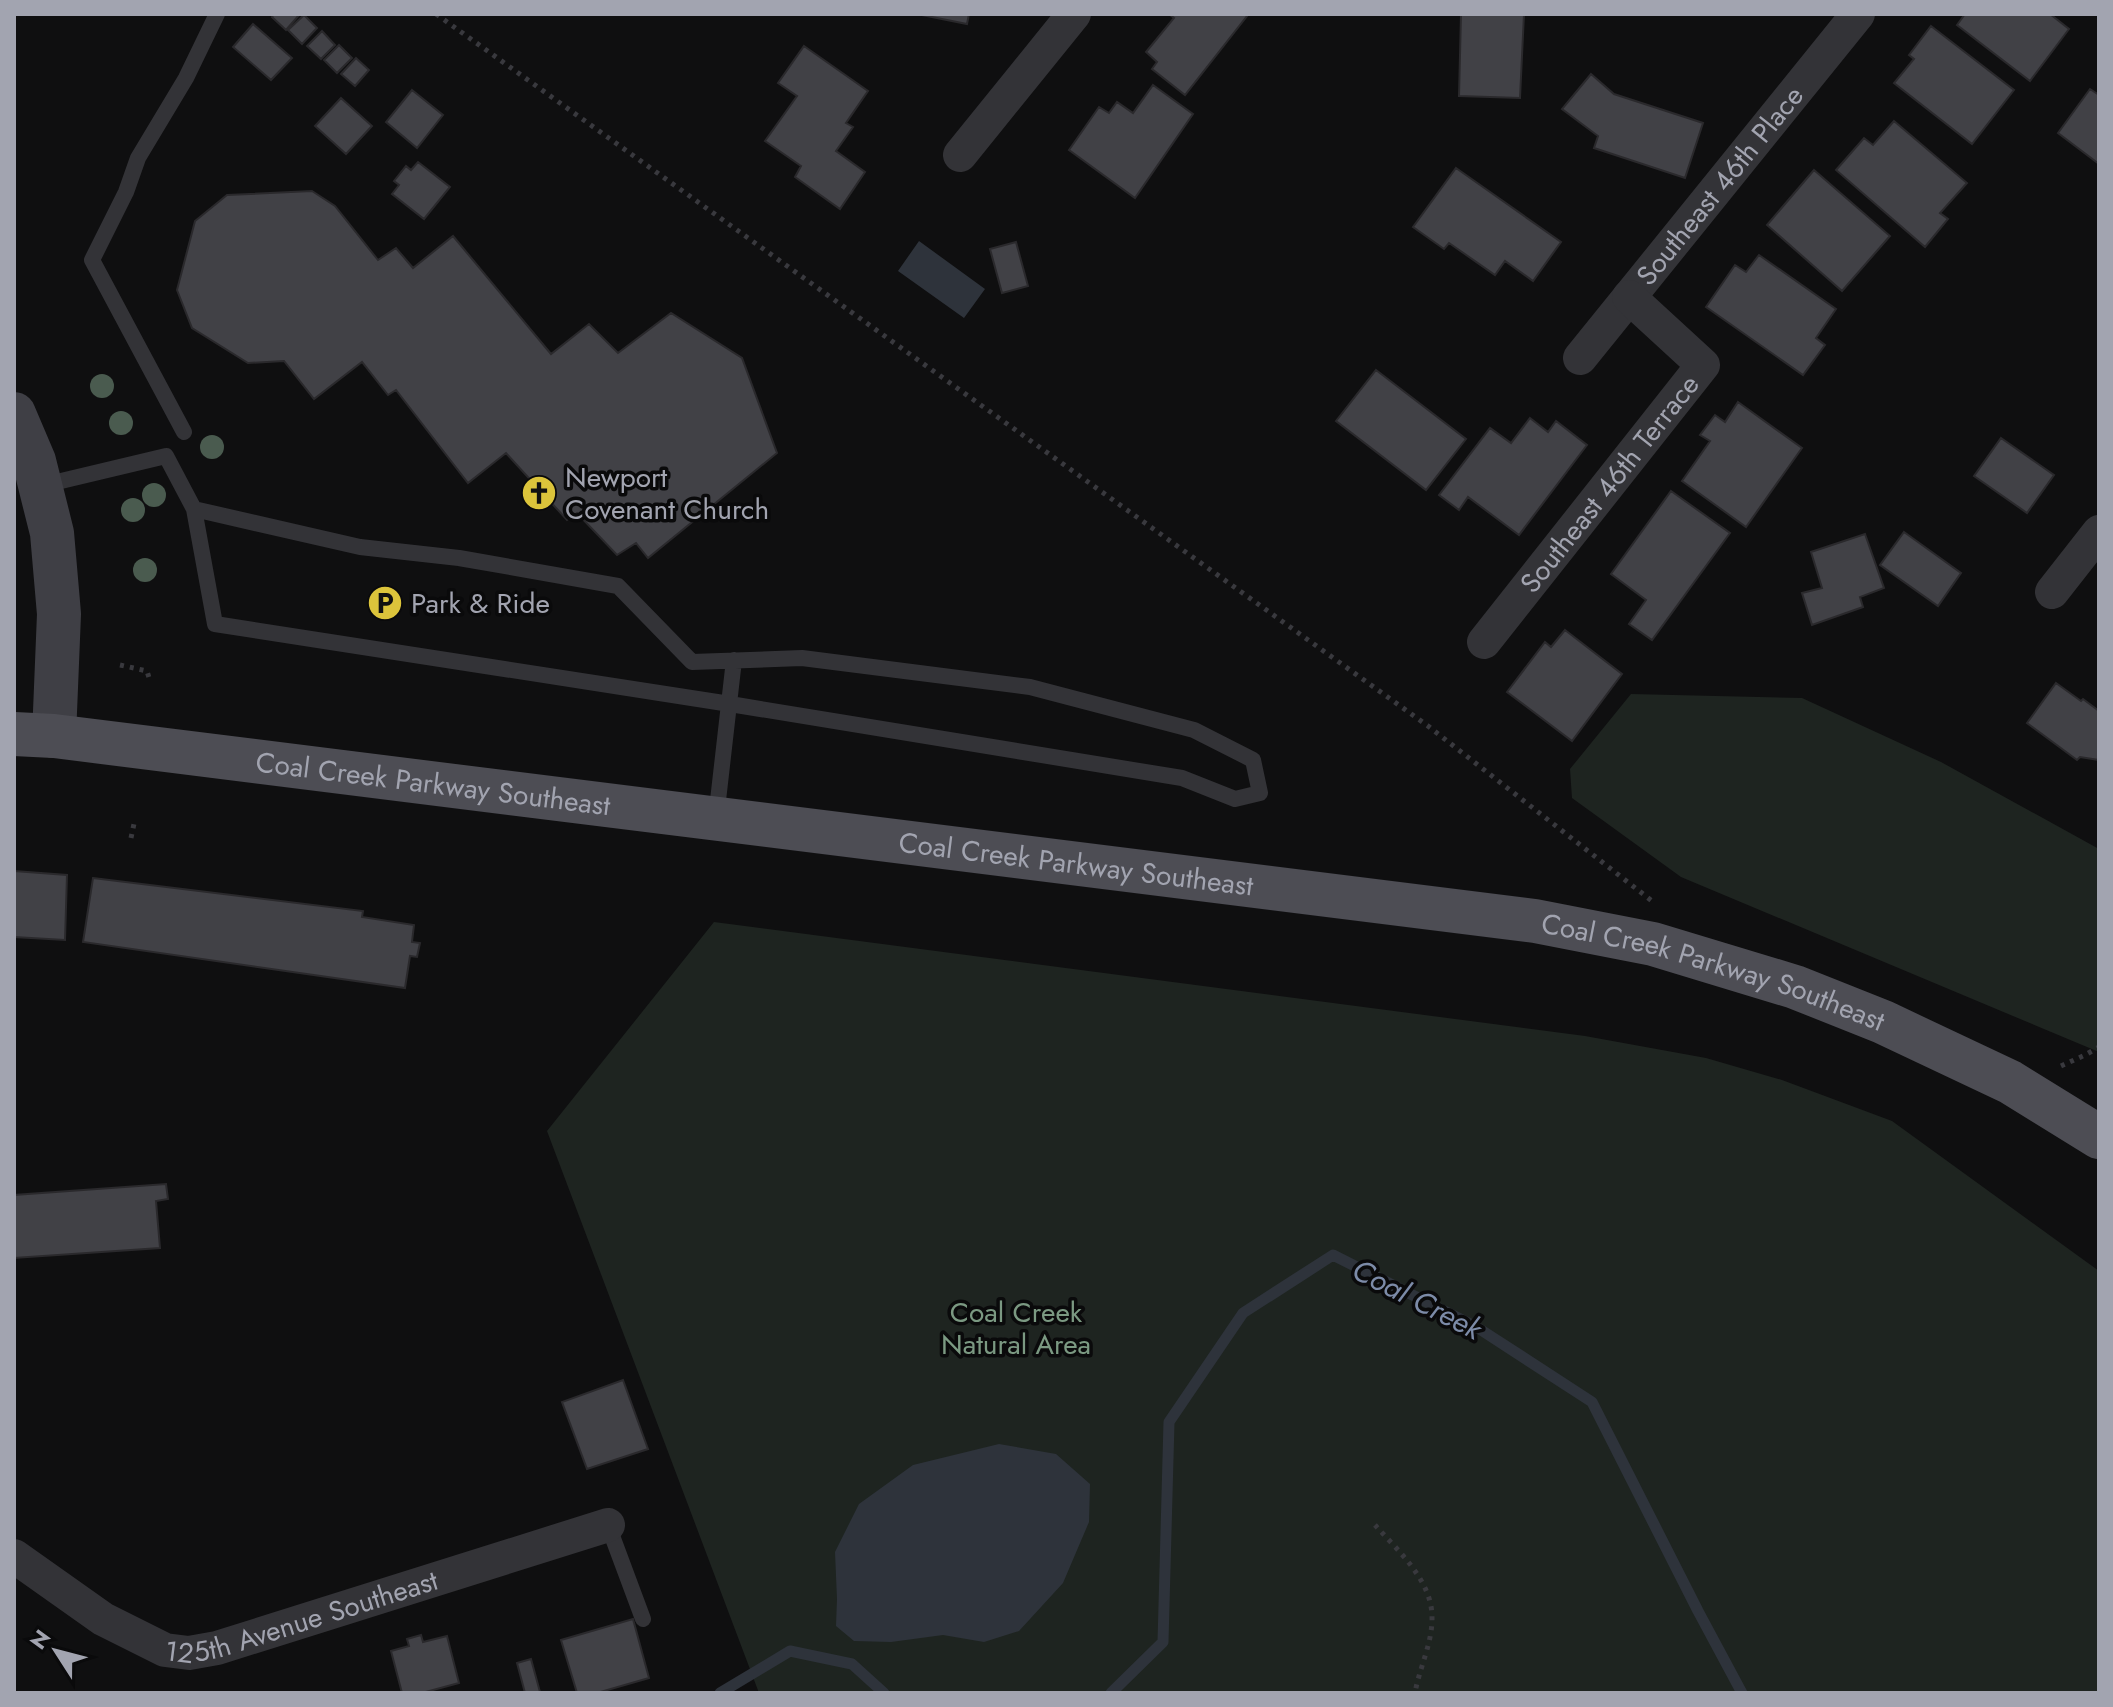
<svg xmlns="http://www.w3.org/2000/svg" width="2113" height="1707" font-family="Jost,sans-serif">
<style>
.green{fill:#1e2420}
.water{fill:#2e333b}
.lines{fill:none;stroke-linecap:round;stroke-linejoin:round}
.stream{stroke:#2e333b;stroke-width:11}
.building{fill:#414146;stroke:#2a292c;stroke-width:2}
.path{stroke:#39393e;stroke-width:5;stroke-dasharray:4 6;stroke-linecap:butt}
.lane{stroke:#333337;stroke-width:16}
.street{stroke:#333337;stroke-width:34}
.secondary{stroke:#3f3f45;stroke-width:44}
.primary{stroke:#4d4d54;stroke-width:44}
.tree{fill:#4a5b4f}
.labels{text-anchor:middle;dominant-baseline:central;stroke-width:7;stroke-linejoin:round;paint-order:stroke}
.street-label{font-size:28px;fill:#a2a4b0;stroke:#0a0a0b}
.poi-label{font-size:28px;fill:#a2a4b0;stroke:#0a0a0b;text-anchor:start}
.park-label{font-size:28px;fill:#7b9982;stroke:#0a0a0b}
.water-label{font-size:30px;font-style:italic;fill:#7c8ba8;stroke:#0a0a0b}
</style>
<rect width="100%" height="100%" fill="#0f0f10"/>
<!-- green -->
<path class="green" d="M1631,694L1802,698L1941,762L2099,849V1052L1681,877L1572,798L1570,769Z
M714,922L1585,1036L1706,1058L1782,1080L1892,1121L2099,1271V1693H759L547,1131Z"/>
<!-- water -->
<path class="water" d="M919,241L985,289L964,318L898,271Z
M999,1444L1056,1454L1090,1484L1089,1522L1063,1583L1019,1631L984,1642L943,1635L891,1642L854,1641L836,1626L837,1599L835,1552L859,1504L913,1465Z"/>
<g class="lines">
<!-- stream -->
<path class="stream" d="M720,1693L790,1651L852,1664L884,1693
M1111,1693L1163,1642L1169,1422L1243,1313L1333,1255L1478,1328L1592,1402L1698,1611L1742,1693"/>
</g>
<!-- building -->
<path class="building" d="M274,14H300L286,30L272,17Z
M917,14H969L967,24Z
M1169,14H1245L1247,16L1185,95L1152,69L1157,62L1146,52L1174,18Z
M1461,14H1524L1520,98L1459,96Z
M1965,14H2050L2069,29L2030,81L1957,25Z
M304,15L317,28L302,44L288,30Z
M253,24L292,58L271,80L233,47Z
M1931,26L2014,90L1972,144L1894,83L1914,59L1909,55Z
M322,31L335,45L321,59L307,46Z
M339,45L352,58L337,73L324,60Z
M804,46L868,91L846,123L853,127L836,151L865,172L840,209L795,177L801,166L765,141L797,96L778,83Z
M356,58L369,70L355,86L341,74Z
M1591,74L1614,94L1703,123L1685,178L1594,148L1598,136L1562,109Z
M1153,85L1193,114L1135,198L1069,150L1099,107L1109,113L1117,102L1133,113Z
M2090,89L2099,95V164L2058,133Z
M412,90L443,115L417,148L386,122Z
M341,98L372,126L346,154L315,126Z
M1894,121L1967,183L1940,213L1948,219L1925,247L1836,170L1864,138L1873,145Z
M418,162L450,187L424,219L392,194L399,185L394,181L406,166L411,170Z
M1456,168L1561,242L1533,281L1505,261L1495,275L1449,243L1444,249L1413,227Z
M1814,170L1890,236L1842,291L1767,225Z
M312,191L335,206L378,260L396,248L413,268L453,236L551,354L589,324L618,353L671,313L742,358L777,453L648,558L636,543L617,555L577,513L567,520L506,453L468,483L396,390L388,395L362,362L314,399L284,361L248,363L192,328L177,290L195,221L227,195Z
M1016,242L1028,286L1002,293L990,249Z
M1759,255L1836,309L1816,338L1825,345L1803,375L1706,307L1735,265L1746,272Z
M1376,370L1466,439L1426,490L1336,421Z
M1738,402L1802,448L1746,527L1682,481L1710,441L1700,435L1715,415L1725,422Z
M1530,418L1548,432L1556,421L1587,445L1519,535L1468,497L1459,510L1439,495L1490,428L1511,443Z
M2001,438L2054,475L2027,513L1974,476Z
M1671,491L1730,533L1652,640L1629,624L1646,600L1611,574Z
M1904,532L1961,573L1938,606L1880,565Z
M1865,534L1884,588L1860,597L1863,607L1812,625L1802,593L1822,588L1811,552Z
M1565,630L1622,674L1572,741L1507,692L1545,642L1551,647Z
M2056,683L2081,701L2083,699L2099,711V760L2080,757L2077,760L2027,723Z
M14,871L67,875L65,940L14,937Z
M93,878L363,911L362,917L414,925L412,942L420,943L417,957L410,956L405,988L83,942Z
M166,1184L168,1199L156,1201L160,1248L14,1258V1195Z
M623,1380L648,1449L587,1469L562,1402Z
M633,1619L649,1678L597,1693H577L561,1640Z
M421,1635L423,1642L447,1636L459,1683L422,1693H402L391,1651L409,1646L407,1639Z
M531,1659L540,1692L525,1693L517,1663Z"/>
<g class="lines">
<!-- path -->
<path class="path" d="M436,14L1428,726L1652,901
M120,665L147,671L150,681
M131,838L135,819
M2061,1066L2085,1055L2099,1047
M1375,1525C1398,1551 1433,1581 1432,1619C1432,1644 1419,1669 1415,1693"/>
<!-- lane -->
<path class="lane" d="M184,432L92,260L126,192L138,158L186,78L217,14
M40,486L166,456L194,509L215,624L730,704L1182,778L1235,799L1260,793L1253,760L1194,730L1030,687L802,658L692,662L618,586L459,558L360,547L194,509
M716,818L734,660
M608,1525L643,1619"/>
<!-- street -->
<g class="street">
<path d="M960,155L1074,14"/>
<path id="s1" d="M1580,358L1858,14"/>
<path d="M2052,592L2099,532"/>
<path id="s2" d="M1484,642L1703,365L1629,297"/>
<path id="s3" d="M14,1556L103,1619L165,1650L189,1653L217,1648L608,1525"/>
</g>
<!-- secondary -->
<path class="secondary" d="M14,414L34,461L52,533L59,614L54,736"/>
<!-- primary -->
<path class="primary" id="s4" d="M14,734L54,736L1535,921L1653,944L1795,987L1883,1022L2010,1082L2099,1137"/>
</g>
<!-- trees -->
<g class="tree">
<circle cx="102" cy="386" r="12"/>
<circle cx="121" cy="423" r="12"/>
<circle cx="212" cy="447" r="12"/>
<circle cx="154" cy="495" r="12"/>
<circle cx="133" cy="510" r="12"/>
<circle cx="145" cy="570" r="12"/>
</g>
<!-- icons -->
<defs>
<g id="church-disc" transform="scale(1.8)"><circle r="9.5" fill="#dcc43b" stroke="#0a0a0b"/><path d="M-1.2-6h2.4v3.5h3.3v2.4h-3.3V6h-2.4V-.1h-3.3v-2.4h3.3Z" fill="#111"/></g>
<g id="parking-disc" transform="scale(1.8)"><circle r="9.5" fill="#dcc43b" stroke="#0a0a0b"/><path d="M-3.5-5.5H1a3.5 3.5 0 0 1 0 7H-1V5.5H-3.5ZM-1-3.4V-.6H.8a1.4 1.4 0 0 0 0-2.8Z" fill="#111"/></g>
</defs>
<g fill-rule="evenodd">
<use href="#church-disc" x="539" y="493"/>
<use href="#parking-disc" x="385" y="603"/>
</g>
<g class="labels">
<!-- street labels -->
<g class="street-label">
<text stroke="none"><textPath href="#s1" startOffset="222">Southeast 46th Place</textPath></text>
<text stroke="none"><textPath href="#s2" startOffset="202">Southeast 46th Terrace</textPath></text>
<text stroke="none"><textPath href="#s4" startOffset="422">Coal Creek Parkway Southeast</textPath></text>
<text stroke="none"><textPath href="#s4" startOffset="1070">Coal Creek Parkway Southeast</textPath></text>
<text stroke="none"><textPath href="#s4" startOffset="1718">Coal Creek Parkway Southeast</textPath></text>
<text stroke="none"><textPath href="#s3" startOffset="320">125th Avenue Southeast</textPath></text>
</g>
<!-- poi labels -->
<g class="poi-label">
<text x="565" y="477">Newport<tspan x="565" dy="32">Covenant Church</tspan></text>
<text x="411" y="603">Park &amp; Ride</text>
</g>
<!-- park labels -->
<g class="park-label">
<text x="1016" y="1312">Coal Creek<tspan x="1016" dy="32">Natural Area</tspan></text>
</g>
<!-- water labels -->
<g class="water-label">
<text transform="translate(1417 1299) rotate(27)">Coal Creek</text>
</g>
</g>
<!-- border -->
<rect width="2113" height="1707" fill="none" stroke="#a2a4b0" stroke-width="32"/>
<!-- north arrow -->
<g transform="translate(56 1651) rotate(306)" stroke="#0a0a0b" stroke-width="6" paint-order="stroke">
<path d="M0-6L14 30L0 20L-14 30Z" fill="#a2a4b0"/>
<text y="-12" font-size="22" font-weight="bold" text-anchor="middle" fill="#a2a4b0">N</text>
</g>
</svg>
